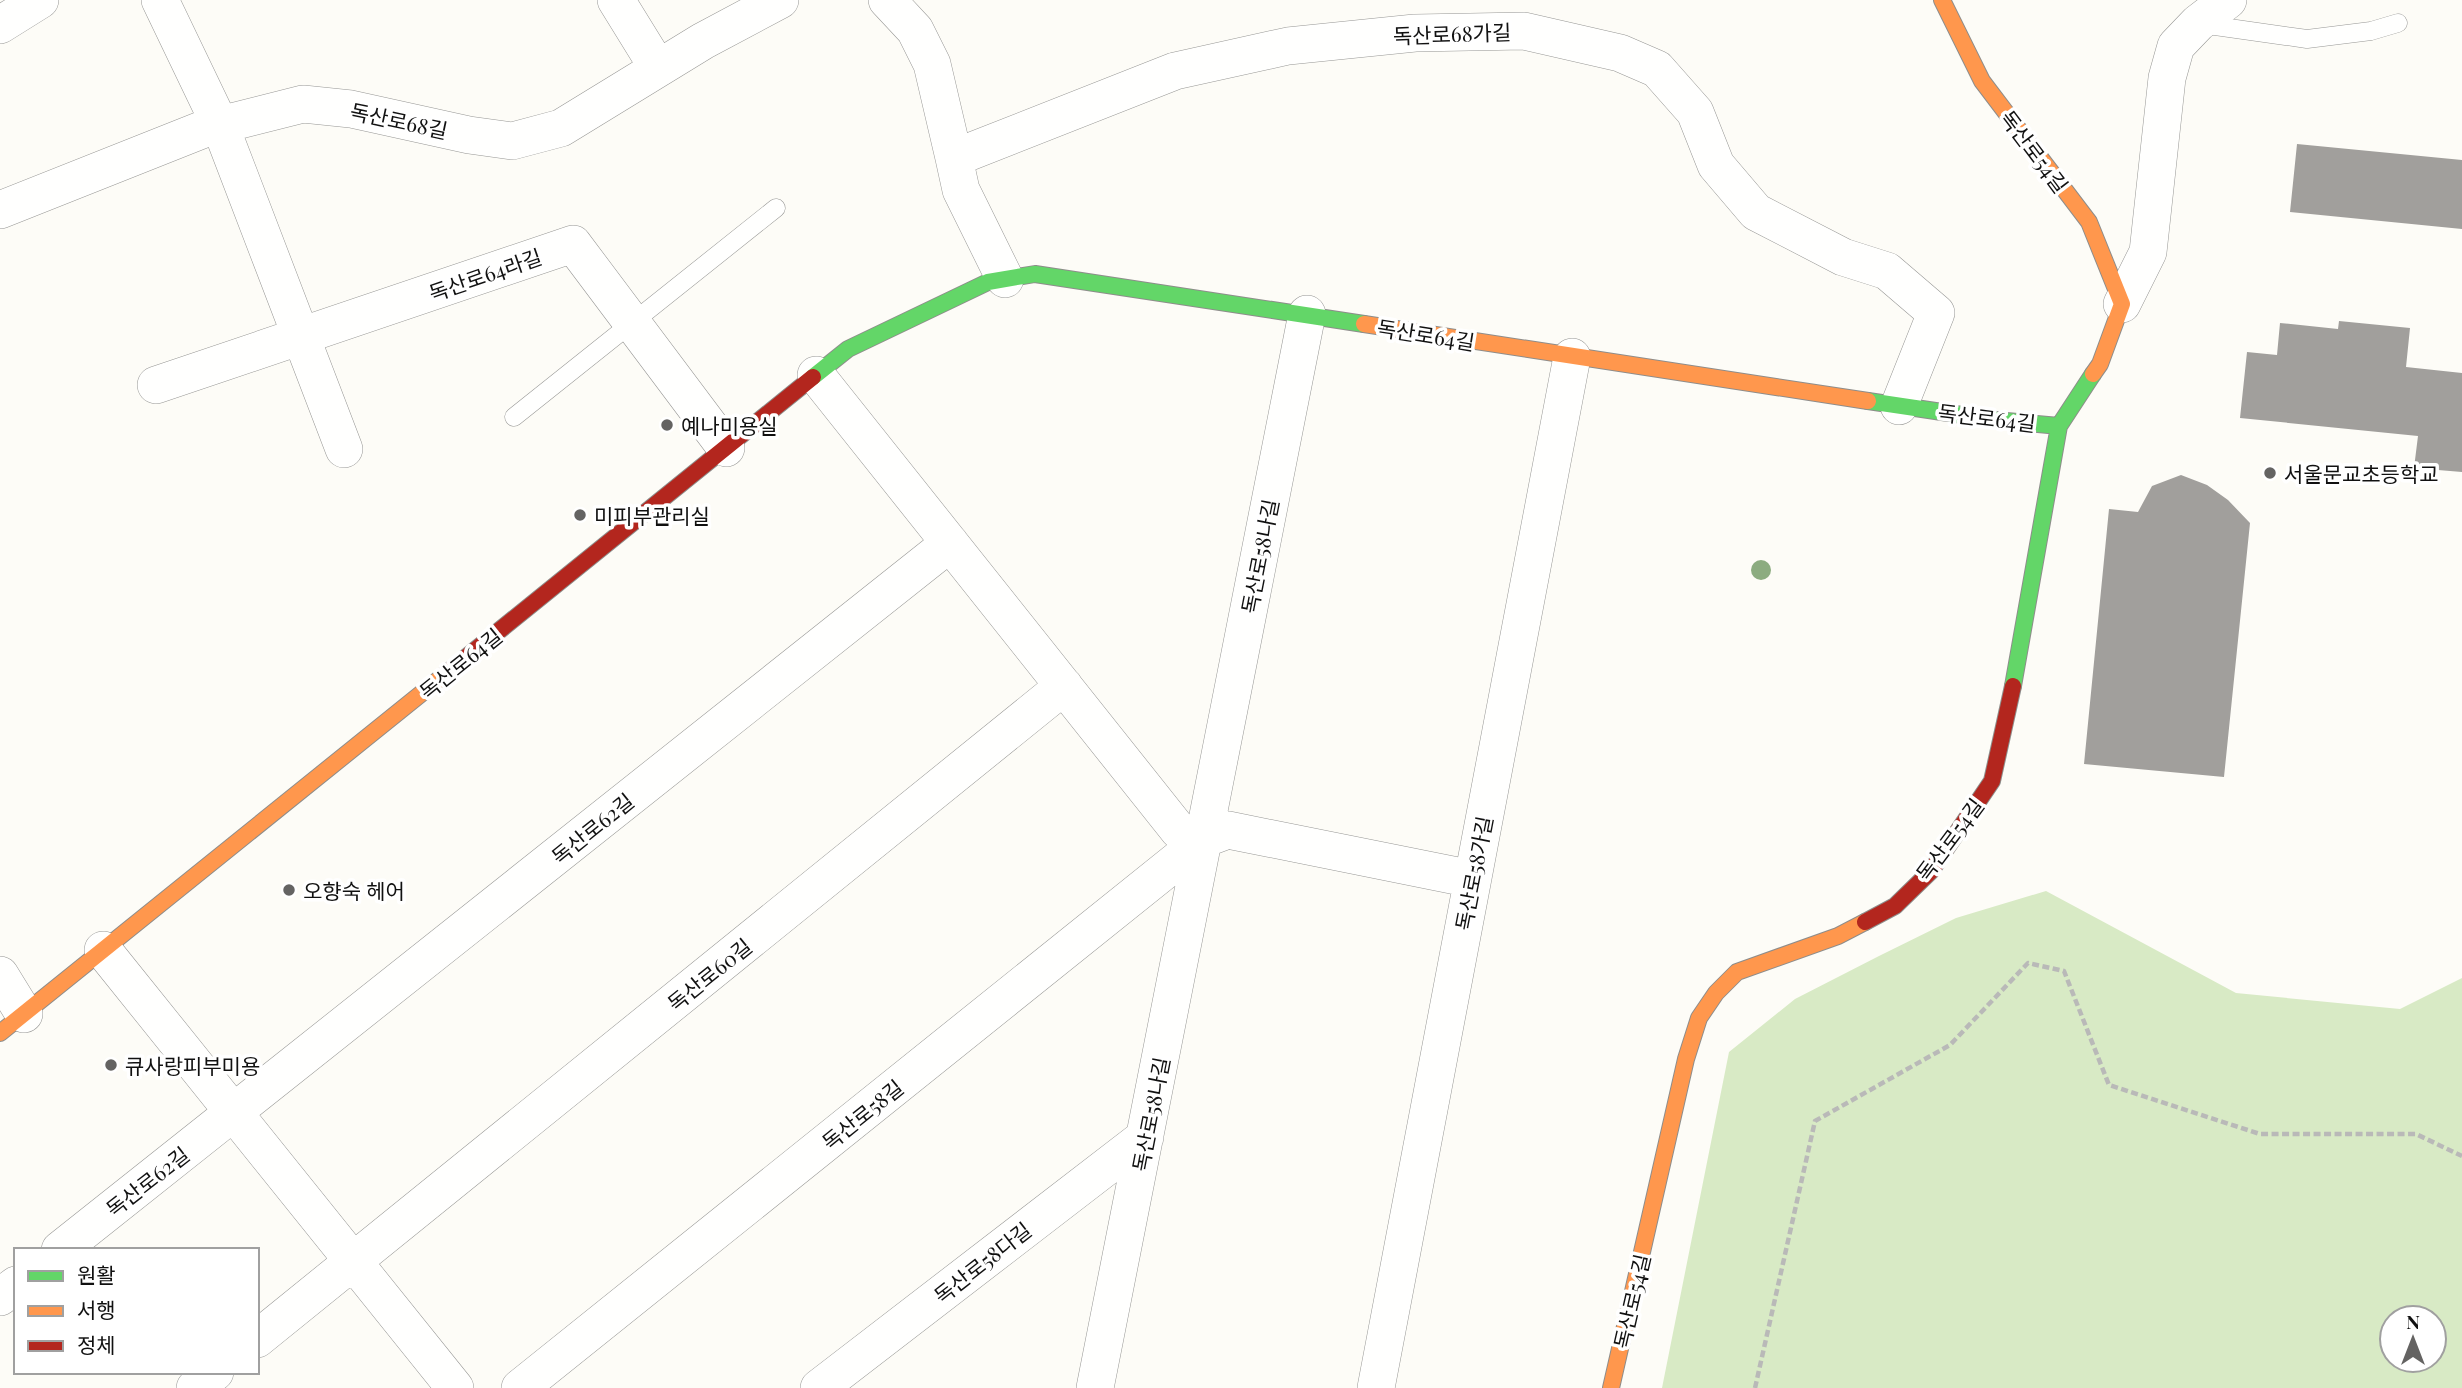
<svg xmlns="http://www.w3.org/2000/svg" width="2462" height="1388" font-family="'Playfair Display','Noto Sans KR',serif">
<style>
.forest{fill:#d8eac5;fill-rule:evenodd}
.building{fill:#a19f9c}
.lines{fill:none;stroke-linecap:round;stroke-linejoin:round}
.lane-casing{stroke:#979795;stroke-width:19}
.street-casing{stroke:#979795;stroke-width:38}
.fast-casing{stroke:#8e8d8b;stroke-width:18}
.slow-casing{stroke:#8e8d8b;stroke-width:18}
.jam-casing{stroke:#8e8d8b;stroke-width:18}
.path{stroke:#b9b9b8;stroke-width:4.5;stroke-dasharray:7 3.5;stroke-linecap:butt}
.lane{stroke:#fffffe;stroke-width:18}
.street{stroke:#fffffe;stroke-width:37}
.fast{stroke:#63d668;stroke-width:16}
.slow{stroke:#ff974d;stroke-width:16}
.jam{stroke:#b3261e;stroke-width:16}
.tree{fill:#8cac80}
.poi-dot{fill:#646362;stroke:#fff;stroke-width:2.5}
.labels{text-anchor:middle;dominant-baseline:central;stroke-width:7;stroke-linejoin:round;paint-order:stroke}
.street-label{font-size:21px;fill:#111;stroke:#fff}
.poi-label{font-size:21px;fill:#111;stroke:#fff;text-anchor:start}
</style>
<rect width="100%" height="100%" fill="#fdfcf7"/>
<!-- forest -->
<path class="forest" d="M2046,891L2236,993L2400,1009L2462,978V1388H1662L1729,1052L1795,999L1879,956L1956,918ZM2392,1318H2434V1360H2392Z"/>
<!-- building -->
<path class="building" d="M2297,144L2462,160V229L2290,212Z
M2339,321L2410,328L2406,367L2462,373V472L2414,468L2418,436L2240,418L2247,352L2277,355L2280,323L2338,329Z
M2181,475L2207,485L2228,500L2250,523L2224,777L2084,764L2109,509L2138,512L2152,486Z"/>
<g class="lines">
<!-- lane casing -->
<g class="lane-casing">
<path id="lane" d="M2201,24L2307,39L2371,31L2398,23
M514,417L776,208"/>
</g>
<!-- street casing -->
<g class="street-casing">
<path id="street" d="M160,0L220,125L344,449
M616,0L658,68
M887,0L915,30L932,64L954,158L1175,71L1288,46L1415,33L1524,31L1620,53L1657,69L1695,112L1716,165L1756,212L1843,257L1887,271L1936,313L1899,406
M0,25L40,0
M954,158L961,190L1005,279
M0,210L204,129L303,104L351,109L469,135L512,141L561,128L703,41L780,0
M2122,304L2148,252L2167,78L2176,46L2198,23L2228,0
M816,375L1179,831L1204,839
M156,385L573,244L726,448
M103,950L455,1388
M0,975L24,1014
M60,1250L950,543
M0,1297L16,1285
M257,1339L1064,686
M195,1388L215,1372
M520,1388L1204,839L1228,830L1472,879
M819,1388L1145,1137
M1095,1388L1307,314
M1376,1388L1572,357"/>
</g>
<!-- fast casing -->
<g class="fast-casing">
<path id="fast" d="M813,377L848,349L988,282L1035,274L1364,324
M1868,401L1996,420L2059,426
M2013,686L2059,426L2093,374"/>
</g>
<!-- slow casing -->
<g class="slow-casing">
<path id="slow" d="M1942,0L1982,81L2089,222L2122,304L2100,364L2093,374
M1364,324L1868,401
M0,1033L448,672
M1611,1388L1686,1059L1699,1018L1716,993L1737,972L1838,936L1865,922"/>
</g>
<!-- jam casing -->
<g class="jam-casing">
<path id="jam" d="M448,672L813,377
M1865,922L1895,906L1931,871L1992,781L2013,686"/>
</g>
<!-- path -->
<path class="path" d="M1755,1388L1815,1121L1950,1045L2028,963L2064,971L2109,1085L2260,1134H2416L2462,1156"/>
<!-- lane -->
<use href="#lane" class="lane"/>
<!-- street -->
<use href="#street" class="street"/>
<!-- fast -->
<use href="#fast" class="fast"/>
<!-- slow -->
<use href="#slow" class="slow"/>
<!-- jam -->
<use href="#jam" class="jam"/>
</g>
<!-- trees -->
<circle class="tree" cx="1761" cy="570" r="10"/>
<!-- markers -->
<g class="poi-dot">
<circle cx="667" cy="425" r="7"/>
<circle cx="2270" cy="473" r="7"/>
<circle cx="580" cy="515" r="7"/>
<circle cx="289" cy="890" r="7"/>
<circle cx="111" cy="1065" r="7"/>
</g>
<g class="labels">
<!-- street labels -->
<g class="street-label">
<text transform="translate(1452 33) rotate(-2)">독산로68가길</text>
<text transform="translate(399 120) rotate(12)">독산로68길</text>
<text transform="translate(2035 151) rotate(53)">독산로54길</text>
<text transform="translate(485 274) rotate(-19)">독산로64라길</text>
<text transform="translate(1426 334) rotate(9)">독산로64길</text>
<text transform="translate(1987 417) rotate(7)">독산로64길</text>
<text transform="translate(1259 556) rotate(-79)">독산로58나길</text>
<text transform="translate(460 663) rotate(-39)">독산로64길</text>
<text transform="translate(592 828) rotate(-39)">독산로62길</text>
<text transform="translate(1949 839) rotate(-53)">독산로54길</text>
<text transform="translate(1473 873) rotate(-79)">독산로58가길</text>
<text transform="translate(709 974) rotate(-39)">독산로60길</text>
<text transform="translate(862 1114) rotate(-39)">독산로58길</text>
<text transform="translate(1150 1114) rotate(-79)">독산로58나길</text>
<text transform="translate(147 1181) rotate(-38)">독산로62길</text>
<text transform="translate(982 1262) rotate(-38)">독산로58다길</text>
<text transform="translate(1631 1301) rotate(-77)">독산로54길</text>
</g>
<!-- poi labels -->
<g class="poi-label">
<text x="681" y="425">예나미용실</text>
<text x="2284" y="473">서울문교초등학교</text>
<text x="594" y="515">미피부관리실</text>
<text x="303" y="890">오향숙 헤어</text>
<text x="125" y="1065">큐사랑피부미용</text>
</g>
</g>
<!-- legend -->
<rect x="14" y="1248" width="245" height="126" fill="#ffffff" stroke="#a0a0a0" stroke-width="2"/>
<rect x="28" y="1271" width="35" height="10" fill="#63d668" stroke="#a0a0a0" stroke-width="2"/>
<text x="77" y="1283" font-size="21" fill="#111111">원활</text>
<rect x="28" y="1306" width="35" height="10" fill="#ff974d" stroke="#a0a0a0" stroke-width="2"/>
<text x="77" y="1318" font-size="21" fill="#111111">서행</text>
<rect x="28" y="1341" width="35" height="10" fill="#b3261e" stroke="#a0a0a0" stroke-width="2"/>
<text x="77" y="1353" font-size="21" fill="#111111">정체</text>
<!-- north arrow -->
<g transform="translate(2413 1339)"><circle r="33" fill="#ffffff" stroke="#a0a0a0" stroke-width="2"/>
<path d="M0-5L12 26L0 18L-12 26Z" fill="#646362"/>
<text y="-10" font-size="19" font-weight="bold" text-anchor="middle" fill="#111111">N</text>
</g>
</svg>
